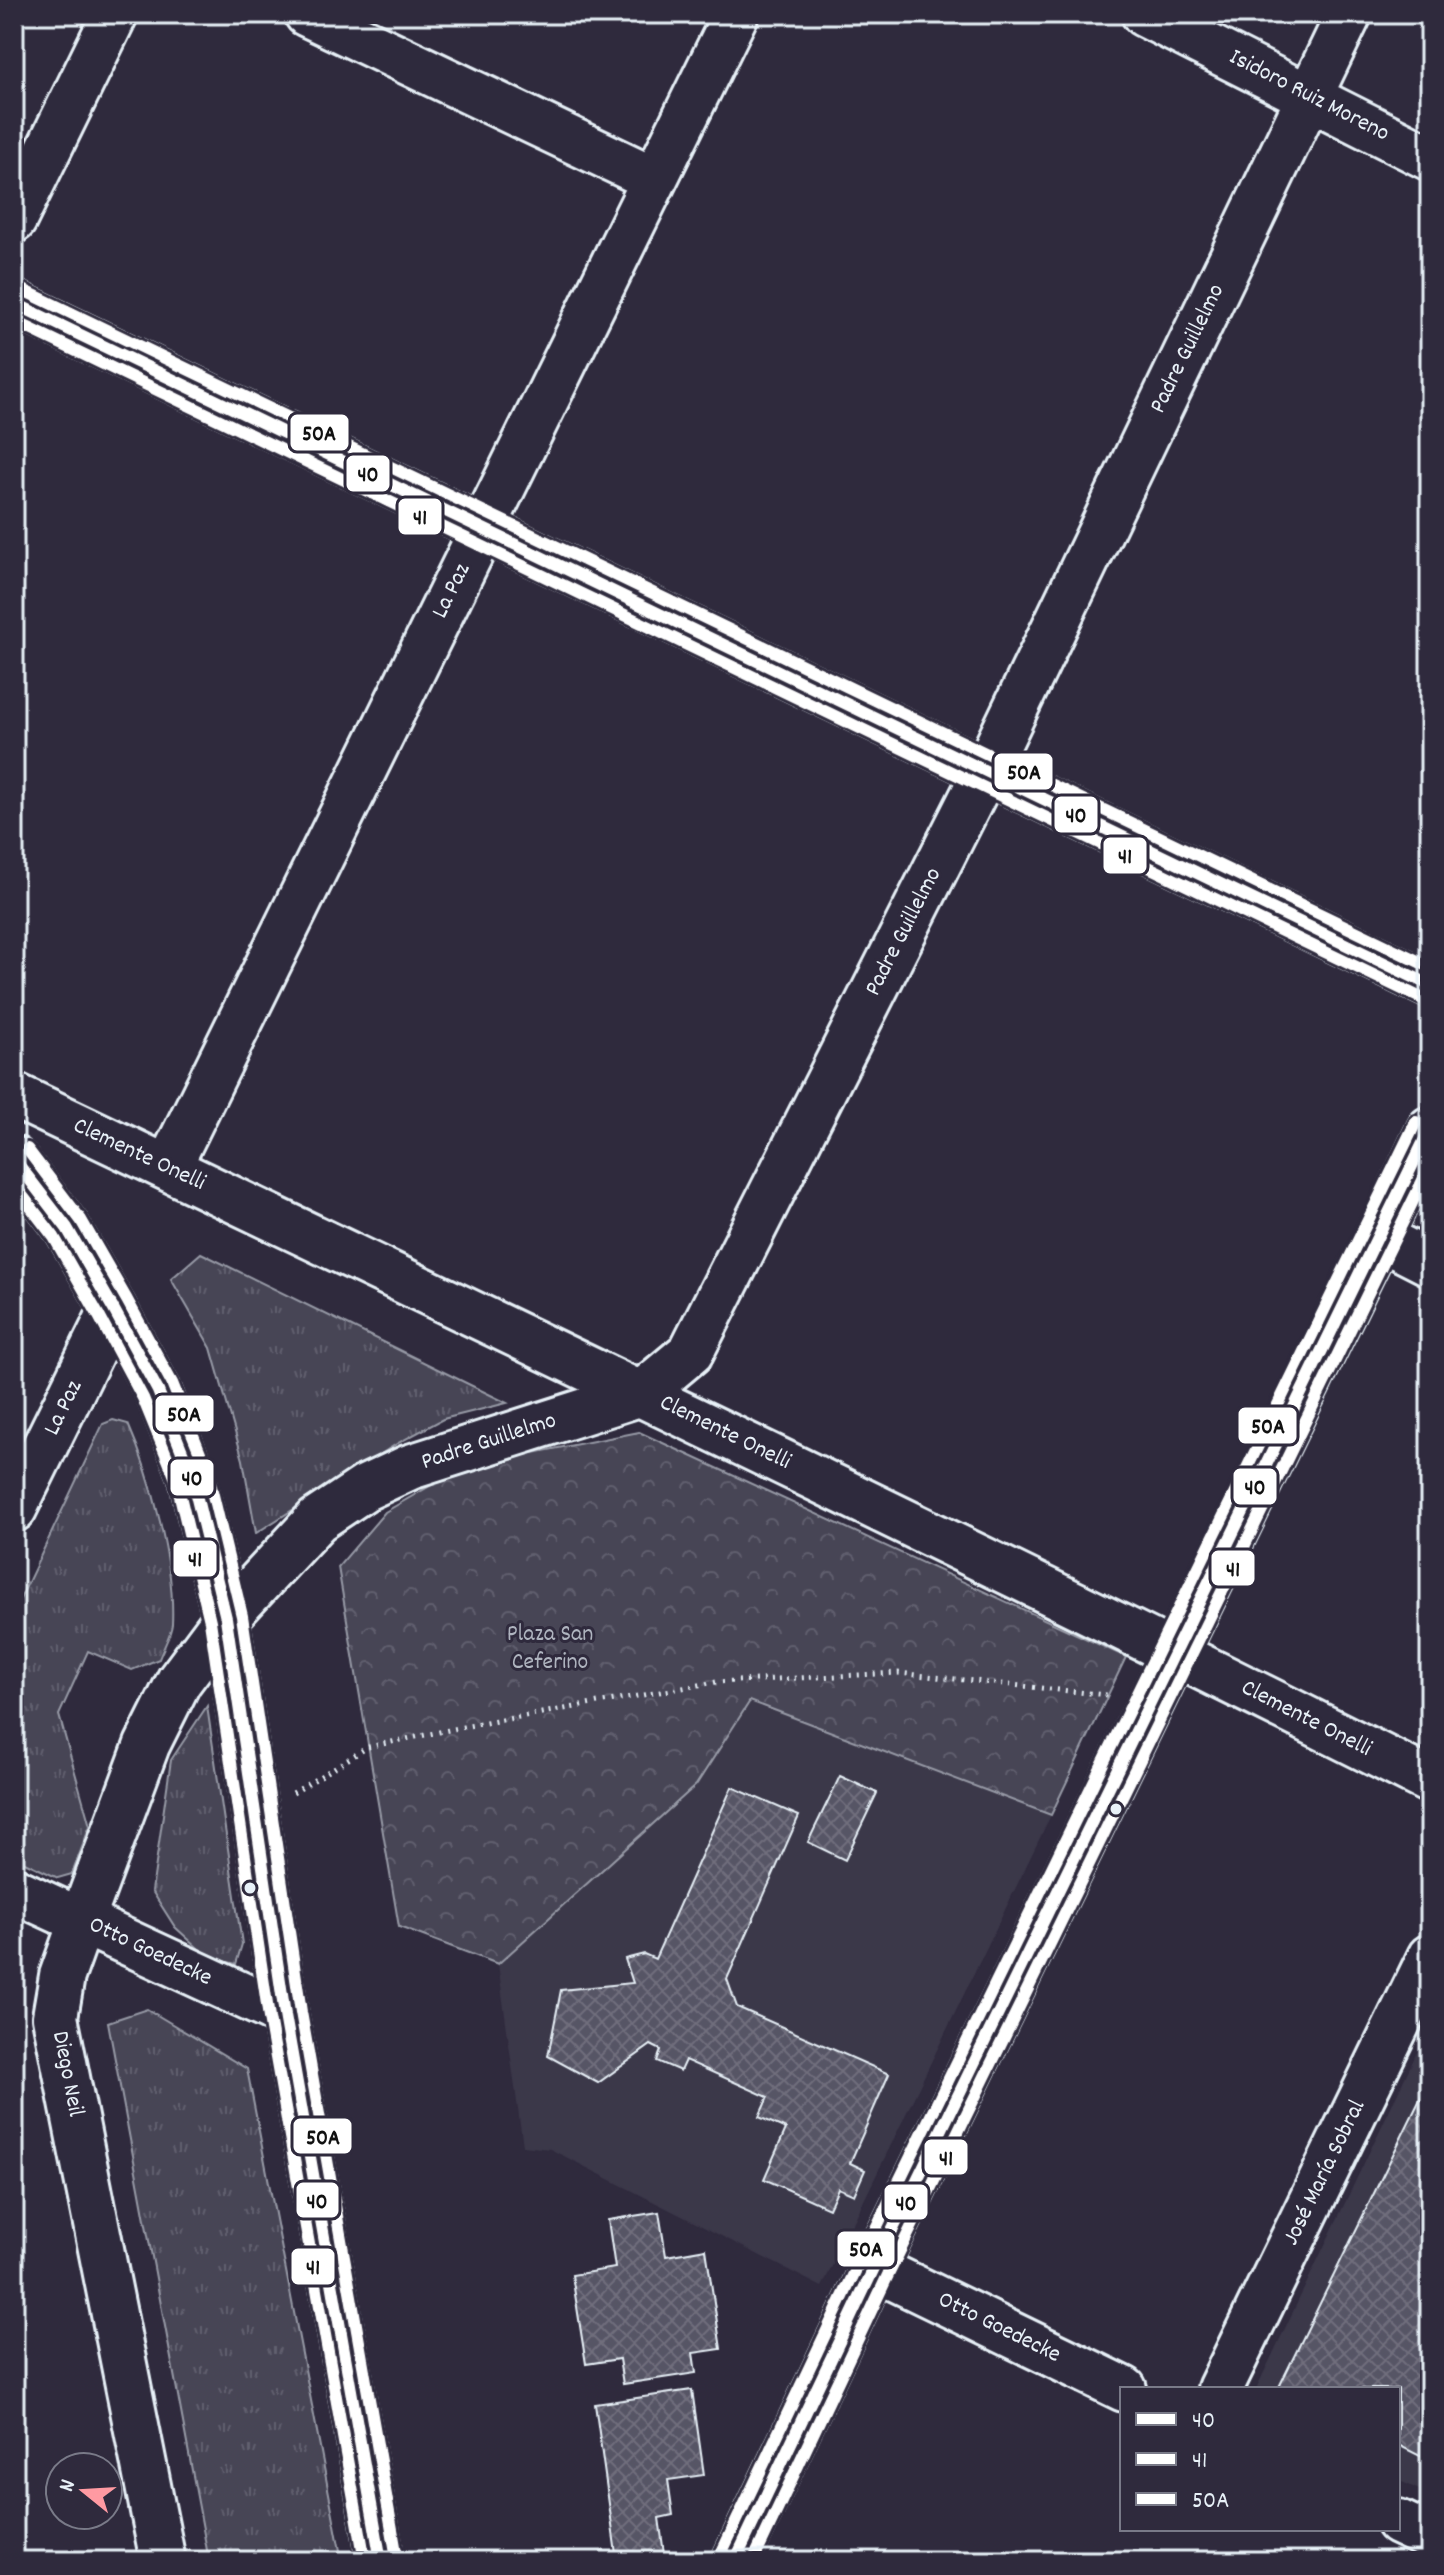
<svg xmlns="http://www.w3.org/2000/svg" width="1444" height="2575" font-family="Dekko,sans-serif">
<style>
.built{fill:#3b3749}
.grass{fill:url(#grass-tufts);stroke:#979aa6;stroke-width:2}
.park{fill:url(#park-crowns);stroke:#979aa6;stroke-width:2}
.building{fill:url(#building-cross-hatch);stroke:#e8f1f8;stroke-width:2}
.lines{fill:none;stroke-linecap:round;stroke-linejoin:round}
.minor-casing{stroke:#e8f1f8;stroke-width:50}
.major-casing{stroke:#e8f1f8;stroke-width:50}
.path{stroke:#e8f1f8;stroke-width:5;stroke-dasharray:2 6;stroke-linecap:butt}
.minor{stroke:#2f2a3d;stroke-width:44}
.major{stroke:#2f2a3d;stroke-width:44}
.bus-1-casing{stroke:#2f2a3d;stroke-width:18}
.bus-2-casing{stroke:#2f2a3d;stroke-width:18}
.bus-3-casing{stroke:#2f2a3d;stroke-width:18}
.bus-1{stroke:#fff;stroke-width:12}
.bus-2{stroke:#fff;stroke-width:12}
.bus-3{stroke:#fff;stroke-width:12}
.bus-dot{fill:#e8f1f8;stroke:#2f2a3d;stroke-width:3}
.labels{text-anchor:middle;dominant-baseline:central;stroke-width:6;stroke-linejoin:round;paint-order:stroke}
.street-label{font-size:24px;fill:#e8f1f8;stroke:#2f2a3d}
.park-label{font-size:24px;fill:#afb4bf;stroke:#2f2a3d}
.line-badge{stroke:#2f2a3d;stroke-width:3}
.pale-badge-label{font-size:22px;text-anchor:middle;font-weight:bold;fill:#111}
</style>
<defs>
<pattern id="grass-tufts" width="24" height="20" patternUnits="userSpaceOnUse" patternTransform="scale(2)"><rect width="24" height="20" fill="#464455"/><path d="M3 7l-1-3M5 7V3M7 7l1-3M15 17l-1-3M17 17v-4M19 17l1-3" fill="none" stroke="#615f6e"/></pattern>
<pattern id="park-crowns" width="20" height="18" patternUnits="userSpaceOnUse" patternTransform="scale(2)"><rect width="20" height="18" fill="#464455"/><path d="M2 6a3 3 0 1 1 6 0M12 15a3 3 0 1 1 6 0" fill="none" stroke="#615f6e"/></pattern>
<pattern id="building-cross-hatch" width="8" height="8" patternUnits="userSpaceOnUse" patternTransform="scale(2)"><rect width="8" height="8" fill="#575565"/><path d="M0 0l8 8M0 8l8-8" fill="none" stroke="#6f6e7c"/></pattern>
</defs>
<rect width="100%" height="100%" fill="#2f2a3d"/>
<filter id="ink" filterUnits="userSpaceOnUse"><feTurbulence type="fractalNoise" baseFrequency=".0125" numOctaves="2"/><feDisplacementMap in="SourceGraphic" scale="16" xChannelSelector="R" yChannelSelector="G"/><feConvolveMatrix kernelMatrix="1 2 1 2 8 2 1 2 1" color-interpolation-filters="sRGB"/></filter>
<g filter="url(#ink)">
<!-- built -->
<path class="built" d="M750,1701L1051,1815L822,2287L550,2149L523,2146L498,1964L696,1785Z
M1430,2025V2495L1398,2480V2389H1256Z"/>
<!-- grass -->
<path class="grass" d="M201,1253L507,1403L443,1419L398,1443L256,1533L243,1460L211,1348L171,1279Z
M113,1420L128,1424C152,1478 175,1565 172,1624C171,1635 163,1648 159,1659L132,1670L88,1651L59,1715L90,1826L72,1874L58,1878L14,1857V1612L103,1424Z
M207,1706L242,1944L236,1964L208,1957L175,1927L152,1891L171,1760Z
M147,2009L247,2069L342,2561H209L108,2022Z"/>
<!-- park -->
<path class="park" d="M639,1432L1126,1657L1051,1815L750,1701L696,1785L498,1964L399,1927L338,1567L385,1512L463,1467Z"/>
<!-- building -->
<path class="building" d="M840,1776L877,1793L845,1860L808,1842Z
M732,1787L799,1816L727,1979L737,2007L889,2074L850,2163L865,2170L854,2195L838,2188L829,2208L764,2179L786,2129L759,2117L768,2097L685,2060L680,2071L657,2061L661,2050L651,2045L598,2083L548,2056L561,1990L633,1983L625,1959L644,1954L655,1959Z
M1430,2079V2461L1398,2445V2389H1284L1279,2387Z
M659,2212L666,2256L706,2249L721,2349L693,2353L696,2373L623,2384L619,2359L586,2364L572,2275L615,2268L608,2220Z
M692,2390L704,2475L668,2480L673,2515L659,2518L665,2561H617L595,2404Z"/>
<g class="lines">
<!-- minor casing -->
<g class="minor-casing">
<path id="minor" d="M307,14L654,179
M1144,14L1430,158
M14,220L115,14
M14,1095C488,1321 962,1545 1430,1781
M168,1168L736,14
M1379,1237L1430,1263
M14,1509L113,1308
M14,1890L285,2015
M874,2268L1124,2389
M1220,2389L1430,1957
M1398,2522L1430,2537
M163,2561L55,2017L62,1976L82,1920L147,1745L179,1681L226,1618L317,1520L365,1488L410,1467L642,1393L691,1352L985,772L1349,14"/>
</g>
<!-- major casing -->
<g class="major-casing">
<path id="major" d="M14,303L1430,985
M14,1159L67,1228L113,1308L158,1391L191,1474L226,1618L285,2015L381,2561
M735,2561L874,2268L1379,1237L1430,1129"/>
</g>
<!-- path -->
<path class="path" d="M293,1793L368,1747L463,1727L716,1682L898,1673L1107,1695"/>
<!-- minor -->
<use href="#minor" class="minor"/>
<!-- major -->
<use href="#major" class="major"/>
<!-- bus-1 casing -->
<g class="bus-1-casing">
<path id="bus-1" d="M14,303L1430,985
M14,1159L67,1228L113,1308L158,1391L191,1474L226,1618L285,2015L381,2561
M735,2561L874,2268L1430,1129"/>
</g>
<!-- bus-2 casing -->
<g class="bus-2-casing">
<path id="bus-2" d="M14,321L1423,999
M14,1185L54,1237L99,1316L143,1398L176,1479L210,1621L269,2018L365,2561
M753,2561L888,2275L1430,1166"/>
</g>
<!-- bus-3 casing -->
<g class="bus-3-casing">
<path id="bus-3" d="M21,289L1430,967
M27,1149L81,1220L127,1300L172,1383L207,1470L242,1616L301,2012L397,2558
M721,2554L860,2261L1416,1122"/>
</g>
<!-- bus-1 -->
<use href="#bus-1" class="bus-1"/>
<!-- bus-2 -->
<use href="#bus-2" class="bus-2"/>
<!-- bus-3 -->
<use href="#bus-3" class="bus-3"/>
</g>
</g>
<!-- markers -->
<g class="bus-dot">
<circle cx="1116" cy="1809" r="7"/>
<circle cx="250" cy="1888" r="7"/>
</g>
<g class="labels">
<!-- street labels -->
<g class="street-label">
<text transform="translate(1309 96) rotate(27)">Isidoro Ruiz Moreno</text>
<text transform="translate(1188 349) rotate(-64)">Padre Guillelmo</text>
<text transform="translate(452 591) rotate(-64)">La Paz</text>
<text transform="translate(904 932) rotate(-63)">Padre Guillelmo</text>
<text transform="translate(139 1155) rotate(25)">Clemente Onelli</text>
<text transform="translate(64 1408) rotate(-64)">La Paz</text>
<text transform="translate(725 1433) rotate(26)">Clemente Onelli</text>
<text transform="translate(489 1442) rotate(-18)">Padre Guillelmo</text>
<text transform="translate(1306 1719) rotate(27)">Clemente Onelli</text>
<text transform="translate(150 1952) rotate(25)">Otto Goedecke</text>
<text transform="translate(67 2074) rotate(79)">Diego Neil</text>
<text transform="translate(1325 2173) rotate(-64)">José María Sobral</text>
<text transform="translate(999 2328) rotate(26)">Otto Goedecke</text>
</g>
<!-- park labels -->
<g class="park-label">
<text x="550" y="1635">Plaza San<tspan x="550" dy="28">Ceferino</tspan></text>
</g>
</g>
<g class="line-badge">
<rect x="289" y="413" width="61" height="39" rx="8" fill="#fff"/>
<rect x="345" y="454" width="46" height="39" rx="8" fill="#fff"/>
<rect x="397" y="497" width="46" height="39" rx="8" fill="#fff"/>
<rect x="993" y="752" width="61" height="39" rx="8" fill="#fff"/>
<rect x="1053" y="795" width="46" height="39" rx="8" fill="#fff"/>
<rect x="1102" y="836" width="46" height="39" rx="8" fill="#fff"/>
<rect x="154" y="1394" width="61" height="39" rx="8" fill="#fff"/>
<rect x="1237" y="1406" width="61" height="39" rx="8" fill="#fff"/>
<rect x="169" y="1458" width="46" height="39" rx="8" fill="#fff"/>
<rect x="1232" y="1467" width="46" height="39" rx="8" fill="#fff"/>
<rect x="172" y="1539" width="46" height="39" rx="8" fill="#fff"/>
<rect x="1210" y="1549" width="46" height="38" rx="8" fill="#fff"/>
<rect x="292" y="2117" width="61" height="38" rx="8" fill="#fff"/>
<rect x="923" y="2138" width="46" height="38" rx="8" fill="#fff"/>
<rect x="295" y="2181" width="45" height="38" rx="8" fill="#fff"/>
<rect x="883" y="2183" width="46" height="38" rx="8" fill="#fff"/>
<rect x="836" y="2230" width="60" height="38" rx="8" fill="#fff"/>
<rect x="290" y="2247" width="46" height="39" rx="8" fill="#fff"/>
</g>
<g class="pale-badge-label">
<text x="319" y="440">50A</text>
<text x="368" y="481">40</text>
<text x="420" y="524">41</text>
<text x="1024" y="779">50A</text>
<text x="1076" y="822">40</text>
<text x="1125" y="863">41</text>
<text x="184" y="1421">50A</text>
<text x="1268" y="1433">50A</text>
<text x="192" y="1485">40</text>
<text x="1255" y="1494">40</text>
<text x="195" y="1566">41</text>
<text x="1233" y="1576">41</text>
<text x="323" y="2144">50A</text>
<text x="946" y="2165">41</text>
<text x="317" y="2208">40</text>
<text x="906" y="2210">40</text>
<text x="866" y="2256">50A</text>
<text x="313" y="2274">41</text>
</g>
<!-- margin -->
<rect width="1444" height="2575" fill="none" stroke="#2f2a3d" stroke-width="48"/>
<rect x="24" y="24" width="1396" height="2527" fill="none" stroke="#e8f1f8" stroke-width="3" filter="url(#ink)"/>
<!-- legend -->
<rect x="1120" y="2387" width="280" height="144" fill="#2f2a3d" stroke="#797a88" stroke-width="2"/>
<rect x="1136" y="2413" width="40" height="12" fill="#ffffff" stroke="#797a88" stroke-width="2"/>
<text x="1192" y="2427" font-size="24" fill="#e8f1f8">40</text>
<rect x="1136" y="2453" width="40" height="12" fill="#ffffff" stroke="#797a88" stroke-width="2"/>
<text x="1192" y="2467" font-size="24" fill="#e8f1f8">41</text>
<rect x="1136" y="2493" width="40" height="12" fill="#ffffff" stroke="#797a88" stroke-width="2"/>
<text x="1192" y="2507" font-size="24" fill="#e8f1f8">50A</text>
<!-- north arrow -->
<g transform="translate(84 2491) rotate(288)"><circle r="38" fill="#2f2a3d" stroke="#797a88" stroke-width="2"/>
<path d="M0-6L14 30L0 20L-14 30Z" fill="#ff9aa2"/>
<text y="-12" font-size="22" font-weight="bold" text-anchor="middle" fill="#e8f1f8">N</text>
</g>
</svg>
